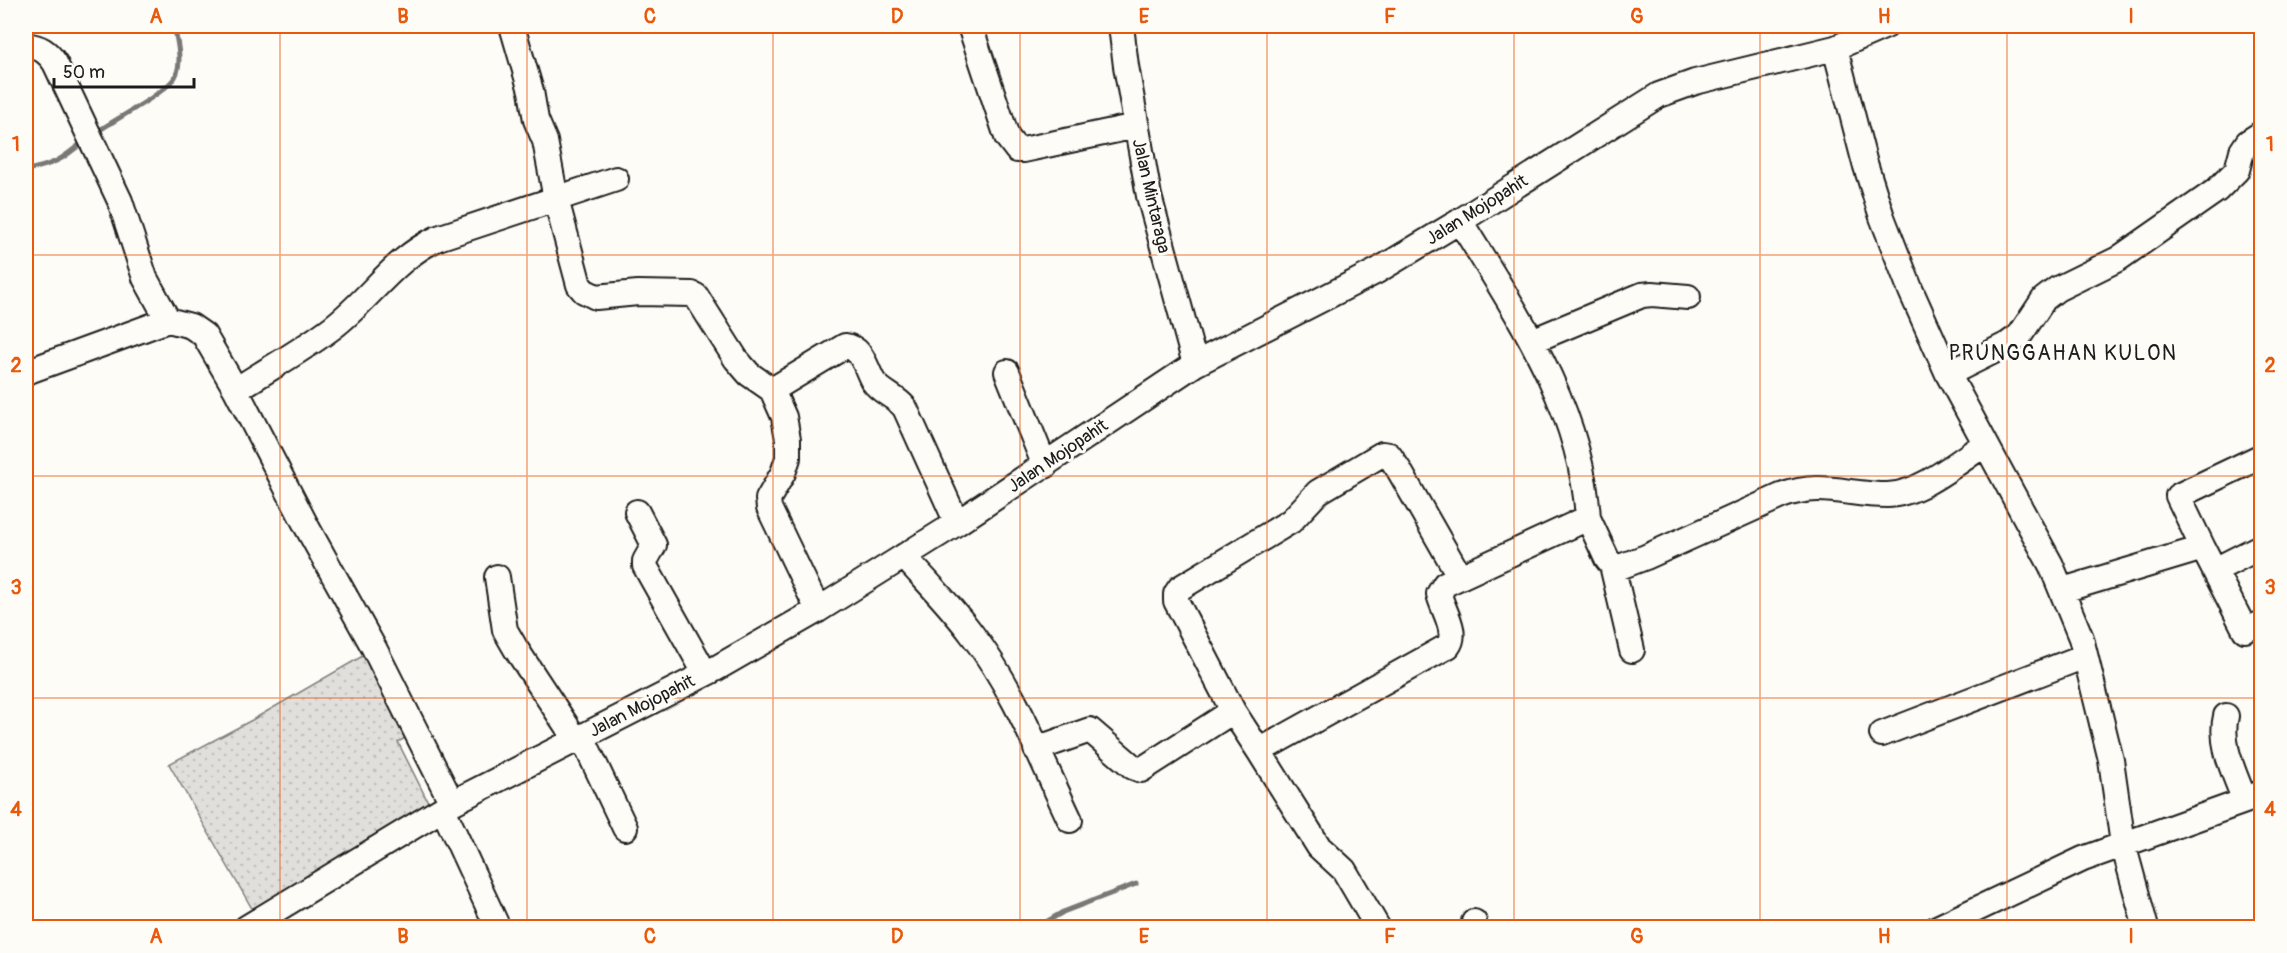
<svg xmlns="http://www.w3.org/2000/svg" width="2287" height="953" font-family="Pangolin,sans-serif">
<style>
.grass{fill:url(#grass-dots);stroke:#7e7e7c;stroke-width:1.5}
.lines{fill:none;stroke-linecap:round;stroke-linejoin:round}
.stream{stroke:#797876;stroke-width:5}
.minor-casing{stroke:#1c1c1c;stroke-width:28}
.minor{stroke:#fdfcf7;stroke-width:24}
.grid{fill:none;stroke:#e8590c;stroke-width:1.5;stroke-opacity:0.55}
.labels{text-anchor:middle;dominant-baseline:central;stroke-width:6;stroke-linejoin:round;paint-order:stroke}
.street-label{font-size:18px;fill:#1c1c1c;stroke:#fdfcf7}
.quarter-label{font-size:21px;letter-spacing:1.5px;fill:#1c1c1c;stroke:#fdfcf7}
.neatline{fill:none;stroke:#e8590c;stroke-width:2}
.grid-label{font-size:20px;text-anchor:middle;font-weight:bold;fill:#e8590c}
</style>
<defs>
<pattern id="grass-dots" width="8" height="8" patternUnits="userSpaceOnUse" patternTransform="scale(1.5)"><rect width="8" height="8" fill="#e0dfdb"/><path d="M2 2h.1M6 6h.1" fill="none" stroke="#c0bfbb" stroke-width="1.8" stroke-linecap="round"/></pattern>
</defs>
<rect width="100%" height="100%" fill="#fdfcf7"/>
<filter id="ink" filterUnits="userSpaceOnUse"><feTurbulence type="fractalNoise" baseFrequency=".0167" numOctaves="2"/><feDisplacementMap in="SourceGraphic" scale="12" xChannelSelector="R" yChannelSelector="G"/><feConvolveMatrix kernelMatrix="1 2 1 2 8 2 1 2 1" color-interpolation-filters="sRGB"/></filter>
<g filter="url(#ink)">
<!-- grass -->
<path class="grass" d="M366,654L407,737L398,742L429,804L254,912L169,764L252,720Z"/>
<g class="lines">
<!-- stream -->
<path class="stream" d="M94,134C112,121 166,93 175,77C183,63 177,40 174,26
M26,170C54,165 63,159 84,141
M1036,928L1063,912L1136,884"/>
<!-- minor casing -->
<g class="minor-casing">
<path id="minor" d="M512,26L531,91L536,120L545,141L556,199L579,285L584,291L596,297L638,293L692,294L696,296L736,359L749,374L772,390L784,417L788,439V458L783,473L768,499L769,508L818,610
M970,26L1007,137L1017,150H1023L1136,126
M1121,26L1126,66L1149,196L1195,364
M26,45C40,47 47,51 55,63L120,201L145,278L168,320L191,326L204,335L236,390L308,529L374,648L452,803
M1835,48L1864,160L1882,217L1911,291L1948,374L2051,565L2081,638L2111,760L2123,844L2146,928
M1460,221C1517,314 1581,406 1588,518
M1532,341L1642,295L1652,294L1688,297
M26,372L168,320
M1007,372L1045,466
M1948,374L2008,344L2020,335L2044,299L2057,289L2118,259L2217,190L2237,170L2242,151L2248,142L2262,133
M236,390C268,369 303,350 333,327C372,297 392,260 438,238L616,179
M772,390L845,346C863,348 865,367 873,381C881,393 896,396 905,408L957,523
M637,512L654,545L645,561V566L705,673
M2203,548L2178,496L2262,456
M904,556C926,581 951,606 971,633C1014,688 1040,757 1070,820
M1612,565L1632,650
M2215,570L2262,546
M497,577L505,630L516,649L576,740
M2063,590L2203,548L2245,630L2262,623
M1233,711L1259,751L1448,646C1459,632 1442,609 1439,594L1445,584L1588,518L1607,559L1612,565L1617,568L1646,557L1781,496C1822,481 1846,495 1887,495C1919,495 1959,461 1985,444
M2226,716C2219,745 2235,774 2245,801
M1882,734L2085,656
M582,737L625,828
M1036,749L1090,730L1133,767L1141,770L1233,711L1176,601V594L1180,588L1291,521L1318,492L1382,454L1389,455L1399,470L1460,577
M1259,751L1319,847L1344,870L1378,928
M443,809L498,928
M1474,922L1475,928
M246,928L452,803L715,669L818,610L957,523L1195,364L1377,271L1460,221L1659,95L1695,82L1835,48L1886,26
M1937,928L2083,859L2245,801L2262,792"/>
</g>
<!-- minor -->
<use href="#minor" class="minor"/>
</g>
</g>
<!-- grid -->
<path class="grid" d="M280,26V928M527,26V928M773,26V928M1020,26V928M1267,26V928M1514,26V928M1760,26V928M2007,26V928M26,255H2262M26,476H2262M26,698H2262"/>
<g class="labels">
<!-- street labels -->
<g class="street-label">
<text transform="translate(1151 196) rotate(77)">Jalan Mintaraga</text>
<text transform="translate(1477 210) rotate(-32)">Jalan Mojopahit</text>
<text transform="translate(1058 456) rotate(-34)">Jalan Mojopahit</text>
<text transform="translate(642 706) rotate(-27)">Jalan Mojopahit</text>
</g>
<!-- quarter labels -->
<g class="quarter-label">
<text x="2063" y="353">PRUNGGAHAN KULON</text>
</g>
</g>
<!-- margin -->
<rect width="2287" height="953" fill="none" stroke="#fdfcf7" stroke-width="66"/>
<!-- scale -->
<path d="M54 78v9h140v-9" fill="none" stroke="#1c1c1c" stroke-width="3"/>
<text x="63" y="78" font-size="18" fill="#1c1c1c" stroke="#fdfcf7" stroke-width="4.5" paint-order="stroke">50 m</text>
<rect x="33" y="33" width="2221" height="887" class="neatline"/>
<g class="grid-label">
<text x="156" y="23">A</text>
<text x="403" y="23">B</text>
<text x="650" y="23">C</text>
<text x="897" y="23">D</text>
<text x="1144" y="23">E</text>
<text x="1390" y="23">F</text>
<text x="1637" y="23">G</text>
<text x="1884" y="23">H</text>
<text x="2131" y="23">I</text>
<text x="16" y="151">1</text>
<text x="2270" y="151">1</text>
<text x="16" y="372">2</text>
<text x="2270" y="372">2</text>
<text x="16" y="594">3</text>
<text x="2270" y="594">3</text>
<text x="16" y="816">4</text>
<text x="2270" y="816">4</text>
<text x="156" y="943">A</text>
<text x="403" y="943">B</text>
<text x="650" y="943">C</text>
<text x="897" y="943">D</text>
<text x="1144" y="943">E</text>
<text x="1390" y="943">F</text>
<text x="1637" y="943">G</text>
<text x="1884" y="943">H</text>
<text x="2131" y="943">I</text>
</g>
</svg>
